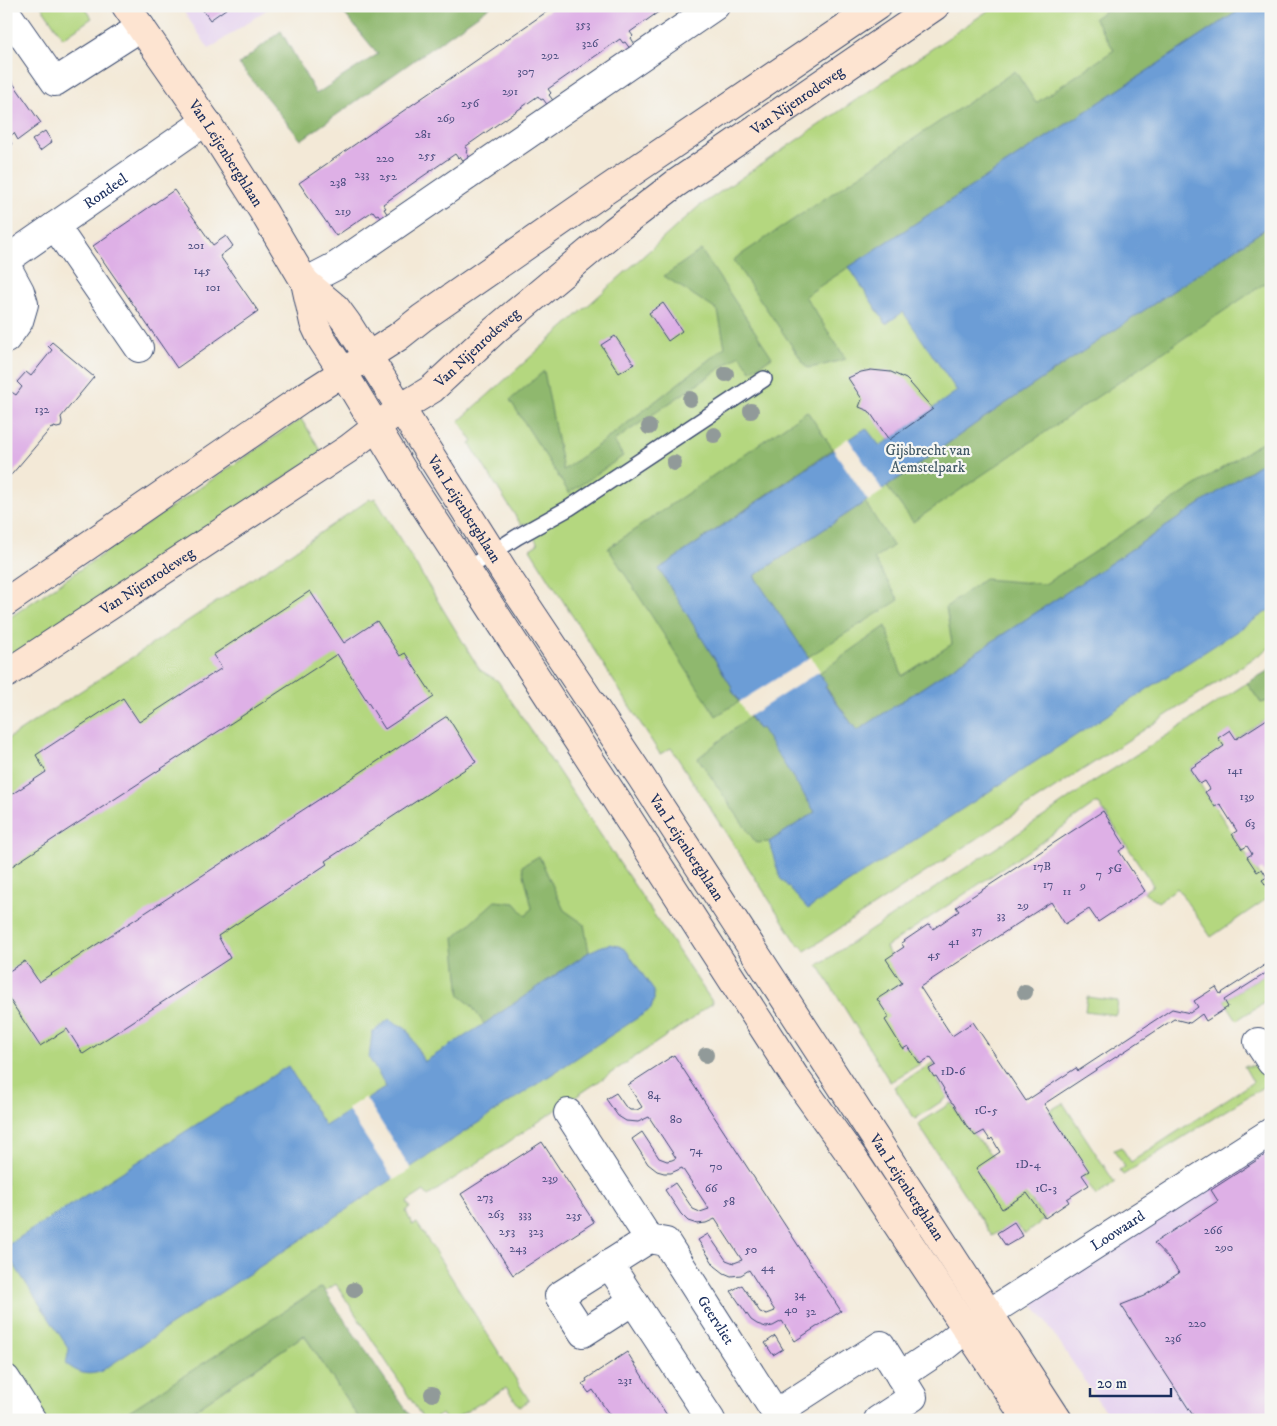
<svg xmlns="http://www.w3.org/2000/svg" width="1277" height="1426" font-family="'IM FELL DW Pica',serif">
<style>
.built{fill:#e6d3f0}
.green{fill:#b4d77f;stroke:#68836e}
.forest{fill:#8fb86e;stroke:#557466}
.water{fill:#6c9dd6;stroke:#44669a}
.pier{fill:#f3e9d7}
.building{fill:#deb0e6}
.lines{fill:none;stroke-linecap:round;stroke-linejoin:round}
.lane-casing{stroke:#3b4b70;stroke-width:18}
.street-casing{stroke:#3b4b70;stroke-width:30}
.secondary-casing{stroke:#3b4b70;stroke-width:30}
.lane{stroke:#fff;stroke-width:15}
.street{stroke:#fff;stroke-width:28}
.secondary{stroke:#fde4d1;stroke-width:28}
.tree{fill:#919a99}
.labels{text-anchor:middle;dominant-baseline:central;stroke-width:4.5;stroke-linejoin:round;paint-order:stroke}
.number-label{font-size:12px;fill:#4c4f80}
.street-label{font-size:15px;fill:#1b2f5e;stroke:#f6f6f2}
.park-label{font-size:15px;fill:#415966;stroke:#f6f6f2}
</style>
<rect width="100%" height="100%" fill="#f6f6f2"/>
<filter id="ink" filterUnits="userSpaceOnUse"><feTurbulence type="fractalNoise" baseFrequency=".02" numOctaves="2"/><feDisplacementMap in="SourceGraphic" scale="10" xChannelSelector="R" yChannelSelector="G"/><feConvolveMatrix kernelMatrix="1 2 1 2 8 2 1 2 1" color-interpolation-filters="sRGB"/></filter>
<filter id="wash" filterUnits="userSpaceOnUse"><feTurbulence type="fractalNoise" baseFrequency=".0096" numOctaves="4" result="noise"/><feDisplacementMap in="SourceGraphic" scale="20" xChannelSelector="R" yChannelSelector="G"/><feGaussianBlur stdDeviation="1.12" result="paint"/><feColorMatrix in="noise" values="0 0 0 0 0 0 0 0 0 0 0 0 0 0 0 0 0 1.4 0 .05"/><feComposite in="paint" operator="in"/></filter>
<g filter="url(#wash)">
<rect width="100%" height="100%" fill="#f3e9d7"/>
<!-- built -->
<path class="built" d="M180,6H272L209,49Z
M1271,1140V1420H1111L1029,1297Z"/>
<!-- green -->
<path class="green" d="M41,6H84L92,18L63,38Z
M995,6H1271V647L805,951L801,945L799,946L671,748L660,754L530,549L538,544L525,523L521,525L470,444L473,442L459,421L698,207Z
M301,419L322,452L6,667V620Z
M375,498L480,670L498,681L713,1003L698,1013L699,1014L428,1196L424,1191L407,1202L410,1208L406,1211L412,1225L417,1223L529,1400L520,1407L506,1388L452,1420H446L442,1414L431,1420H424L336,1284L131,1420H6V740L273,565L370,499L371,500Z
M1247,683L1261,703L1271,700V724L1267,719L1190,769L1271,892V896L1211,937L1177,888L1158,902L1144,892L1153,885L1099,804H1095L1040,843L886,947L902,983L878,999L920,1064L890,1082L818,965L1043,817L1091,783L1169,734Z
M1271,970V998L1237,1020L1224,1000Z
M1087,997L1118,1001L1116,1015L1085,1011Z
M934,1062L935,1077L948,1097L915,1119L894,1087Z
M1244,1066H1261L1271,1078V1082L1123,1175L1119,1170L1125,1167L1114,1150L1121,1147L1131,1162L1253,1082Z
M951,1103L975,1136L1046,1218L1025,1234L1014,1223L992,1236L918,1124Z
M1063,1103L1115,1183L1096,1196L1082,1175L1088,1171L1049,1111Z
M304,1335L360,1420H180Z"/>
<!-- forest -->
<path class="forest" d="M338,6H491L301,140L239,64L281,31L316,94L378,54Z
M1112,6H1246L805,296L846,359L820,366L807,368L733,260L1015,71L1036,103L1114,50L1094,18Z
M1271,225V279L913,522L887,487L978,422Z
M701,250L772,357L751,371L740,355L614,441L623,456L569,493L510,400L544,371L563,470L608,438L725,347L718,311L664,276Z
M807,411L833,449L659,569L732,687V690L739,702L716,716L608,548Z
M1271,436V457L857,731L825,686L827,685L819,673L886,626L902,676L952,644L946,607L984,579L1045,584Z
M865,502L893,546L874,559L899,600L808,657L754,576Z
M1271,669V700L1261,703L1247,683Z
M749,717L758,729L761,727L815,812L769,842L756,843L698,758Z
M539,856L564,910L584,924L589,952L484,1024L471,1005L460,996L454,938L495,901L515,903L526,916L532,908L522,866Z
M322,1287L413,1420H360L304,1335L180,1420H115Z"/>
<!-- water -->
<path class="water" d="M1246,6H1271V225L978,422L865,502L754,576L827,685L825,687L857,731L1271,457V609L808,909L780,878L769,842L815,812L761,728L758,729L732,690V687L659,569L866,428L880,446L957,391L903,312L886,324L849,267Z
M610,944L619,946L626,950L654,991V1000L651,1009L100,1372C85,1376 79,1373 66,1364L69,1349L14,1265L6,1252V1246L288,1066L325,1126L386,1087L369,1058L372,1033L389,1019L408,1030L424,1062L484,1024L589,952L602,946Z"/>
<!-- pier -->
<path class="pier" d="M848,438L883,491L868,501L833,449Z
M811,657L820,671L748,717L739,702Z
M365,1097L411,1169L394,1180L347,1109Z"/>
<g id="blocks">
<!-- building -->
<path class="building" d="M200,6H230L210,20Z
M555,6H667L630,32L633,36L631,38L636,46L631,50L625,42L623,43L620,39L548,89L551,93L549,95L555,103L549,107L543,99L541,100L538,96L465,147L468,151L466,152L472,161L466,165L460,156L458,158L455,154L383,204L386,208L384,209L390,218L384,222L378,214L376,215L373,211L336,236L299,183Z
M6,73L41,123L18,140L14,133L8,138L12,144L6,148Z
M45,131L52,142L40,151L32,140Z
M174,190L213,245L226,236L233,246L220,256L258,311L177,368L93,246Z
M663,303L682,331L668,341L649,313Z
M615,336L634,364L619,373L601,345Z
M52,342L94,377L61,417L62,422L61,427L57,428L54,427L53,429L51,428L12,474L6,478V395L10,391L16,395L22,387L17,382L26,372L31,376L52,350L48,346Z
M871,370L891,372L906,379L911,384L933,409L889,440L869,411L859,407L862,399L848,378L861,372Z
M310,591L344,643L377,621L400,656L405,653L434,697L385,729L337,654L6,870V798L46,772L36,755L123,698L139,722L222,668L213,655Z
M447,716L476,762L325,861L327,864L218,936L230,958L83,1054L67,1029L40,1046L6,994V973L25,961L39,982Z
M1267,719L1271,724V892L1262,880L1267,877L1262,869L1257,872L1247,857L1252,854L1247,846L1242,849L1232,834L1237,831L1220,804L1215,807L1205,792L1210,789L1205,781L1200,784L1190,769L1224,746L1218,738L1230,730L1236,739Z
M1103,811L1126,847L1119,851L1145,891L1098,922L1089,909L1065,924L1051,902L920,987L952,1036L973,1022L1026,1101L1076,1068L1078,1071L1172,1009L1190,1013L1198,1007L1194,1001L1216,987L1220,994L1271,961V970L1224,1000L1228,1007L1206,1021L1202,1014L1190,1023L1174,1019L1044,1104L1089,1171L1082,1175L1089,1185L1067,1199L1069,1202L1045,1218L1027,1193L1002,1209L976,1168L1000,1152L992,1138L990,1140L984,1131L975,1136L970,1129L969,1130L953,1103H952L943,1090L944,1089L936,1076L934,1077L929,1069L936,1065L930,1057L920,1064L908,1046L903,1049L885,1020L889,1017L877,999L902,983L886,959L904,947L901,943L929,924L933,929L959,911L956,907Z
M674,1055L841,1311L795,1341L782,1321L773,1326L766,1327L757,1324L751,1320L731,1291L742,1285L760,1312L767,1314L775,1311L749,1270L741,1275L731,1276L724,1273L715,1266L698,1240L708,1234L726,1260L734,1263L742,1260L715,1219L706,1223L697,1224L688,1221L681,1214L665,1190L675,1183L693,1209L700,1212L709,1209L682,1168L671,1173H664L657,1171L648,1164L632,1139L642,1132L659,1158L667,1161L672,1160L676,1158L649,1117L638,1122L626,1121L618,1116L606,1099L616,1093L625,1106L630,1110H637L642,1107L628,1085Z
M542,1142L594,1222L513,1275L461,1194Z
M1271,1151V1420H1196L1121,1305L1144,1296L1179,1273L1171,1261L1154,1243L1218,1201L1211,1190Z
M1014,1222L1023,1236L1006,1246L997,1233Z
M775,1336L783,1349L773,1355L765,1343Z
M627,1352L670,1420H613L593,1390L589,1393L582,1384L587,1381L586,1379Z"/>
</g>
</g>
<g filter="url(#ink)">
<use href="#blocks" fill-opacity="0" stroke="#3b4b70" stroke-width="1"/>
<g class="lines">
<!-- lane casing -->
<g class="lane-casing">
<path id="lane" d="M467,569L517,537L569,508L764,379"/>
</g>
<!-- street casing -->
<g class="street-casing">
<g id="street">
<path d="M6,12L55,82L141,27"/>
<path d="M55,226L139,348"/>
<path id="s1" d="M6,260L206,121"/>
<path d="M6,265L20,291L24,304L19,321L6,339"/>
<path d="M305,282L336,266L715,6"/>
<path d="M1258,1042L1271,1062"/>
<path d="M568,1113L649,1239"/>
<path d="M609,1264L711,1420"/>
<path id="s2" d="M633,1301L583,1333L559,1296L649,1239L666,1242L780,1420"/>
<path id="s3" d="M900,1376L945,1346L966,1329L989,1313L1271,1132"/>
<path d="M6,1379L32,1420"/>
<path d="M776,1413L881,1345L913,1397L878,1420"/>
</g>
</g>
<!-- secondary casing -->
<g class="secondary-casing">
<g id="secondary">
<path id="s4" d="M126,6L206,121L263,211L305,282L314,323L322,340L343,372L410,483L613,795L795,1077L853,1158L1027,1420"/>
<path id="s5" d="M305,282L336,308L347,323L508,578L641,777L1058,1420"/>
<path d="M6,602L301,399L398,337L422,318L606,190L877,6"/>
<path id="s6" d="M6,674L348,449L401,408L432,389L495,330L614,231L675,184L935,6"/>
</g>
</g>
<!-- lane -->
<use href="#lane" class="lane"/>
<!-- street -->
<use href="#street" class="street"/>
<!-- secondary -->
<use href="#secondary" class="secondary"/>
</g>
<!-- trees -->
<g class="tree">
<circle cx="726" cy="374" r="8"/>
<circle cx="690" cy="399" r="8"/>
<circle cx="751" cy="411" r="8"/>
<circle cx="649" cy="427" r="8"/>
<circle cx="714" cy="435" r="8"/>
<circle cx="674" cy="463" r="8"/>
<circle cx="1025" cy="992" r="8"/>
<circle cx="706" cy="1055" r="8"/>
<circle cx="354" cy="1290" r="8"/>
<circle cx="432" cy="1394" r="8"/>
</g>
</g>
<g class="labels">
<!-- number labels -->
<g class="number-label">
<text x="583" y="24">353</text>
<text x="590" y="43">326</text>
<text x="550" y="55">292</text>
<text x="526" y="71">307</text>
<text x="510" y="91">291</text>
<text x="470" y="103">256</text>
<text x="446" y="118">269</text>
<text x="423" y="134">281</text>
<text x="427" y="155">255</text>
<text x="385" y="158">220</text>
<text x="362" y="174">233</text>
<text x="388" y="176">252</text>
<text x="338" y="182">238</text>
<text x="343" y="211">219</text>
<text x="196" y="245">201</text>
<text x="202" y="270">145</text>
<text x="213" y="287">101</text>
<text x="42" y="409">132</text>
<text x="1235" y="770">141</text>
<text x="1247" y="796">139</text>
<text x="1250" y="823">63</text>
<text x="1042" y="866">17B</text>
<text x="1115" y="868">5G</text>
<text x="1099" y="874">7</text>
<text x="1048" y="884">17</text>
<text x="1083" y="885">9</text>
<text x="1067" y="891">11</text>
<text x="1023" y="905">29</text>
<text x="1001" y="915">33</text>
<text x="977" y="930">37</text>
<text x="954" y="941">41</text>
<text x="934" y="954">45</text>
<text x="953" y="1071">1D-6</text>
<text x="654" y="1095">84</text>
<text x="986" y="1110">1C-5</text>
<text x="676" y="1119">80</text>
<text x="696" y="1150">74</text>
<text x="1028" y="1164">1D-4</text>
<text x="716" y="1166">70</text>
<text x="550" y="1178">239</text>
<text x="711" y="1188">66</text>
<text x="1046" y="1188">1C-3</text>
<text x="485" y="1197">273</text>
<text x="729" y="1201">58</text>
<text x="496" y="1214">263</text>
<text x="525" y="1214">333</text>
<text x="574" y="1215">235</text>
<text x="1213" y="1230">266</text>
<text x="507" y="1231">253</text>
<text x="536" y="1231">323</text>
<text x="1224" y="1247">290</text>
<text x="518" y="1248">243</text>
<text x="751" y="1249">50</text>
<text x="768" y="1267">44</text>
<text x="800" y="1294">34</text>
<text x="791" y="1309">40</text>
<text x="811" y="1311">32</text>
<text x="1197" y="1323">220</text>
<text x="1173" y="1338">236</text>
<text x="625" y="1380">231</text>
</g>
<!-- street labels -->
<g class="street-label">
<text stroke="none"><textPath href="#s6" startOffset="979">Van Nijenrodeweg</textPath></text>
<text stroke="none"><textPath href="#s4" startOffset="178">Van Leijenberghlaan</textPath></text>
<text stroke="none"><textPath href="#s1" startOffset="121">Rondeel</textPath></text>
<text stroke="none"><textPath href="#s6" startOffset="574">Van Nijenrodeweg</textPath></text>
<text stroke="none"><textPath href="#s5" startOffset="279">Van Leijenberghlaan</textPath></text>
<text stroke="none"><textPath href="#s6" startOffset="169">Van Nijenrodeweg</textPath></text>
<text stroke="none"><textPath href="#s5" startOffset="684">Van Leijenberghlaan</textPath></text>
<text stroke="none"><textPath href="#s5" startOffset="1089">Van Leijenberghlaan</textPath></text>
<text stroke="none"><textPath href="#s3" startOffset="262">Loowaard</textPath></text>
<text stroke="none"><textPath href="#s2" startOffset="320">Geervliet</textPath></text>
</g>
<!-- park labels -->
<g class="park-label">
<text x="928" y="450">Gijsbrecht van<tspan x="928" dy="17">Aemstelpark</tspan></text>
</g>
</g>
<!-- margin -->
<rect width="1277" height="1426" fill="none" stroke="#f6f6f2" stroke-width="25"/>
<!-- scale -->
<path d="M1090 1388v8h81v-8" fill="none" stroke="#1b2f5e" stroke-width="2.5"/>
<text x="1097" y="1388" font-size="15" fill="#1b2f5e" stroke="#f6f6f2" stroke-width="4" paint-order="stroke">20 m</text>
</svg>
